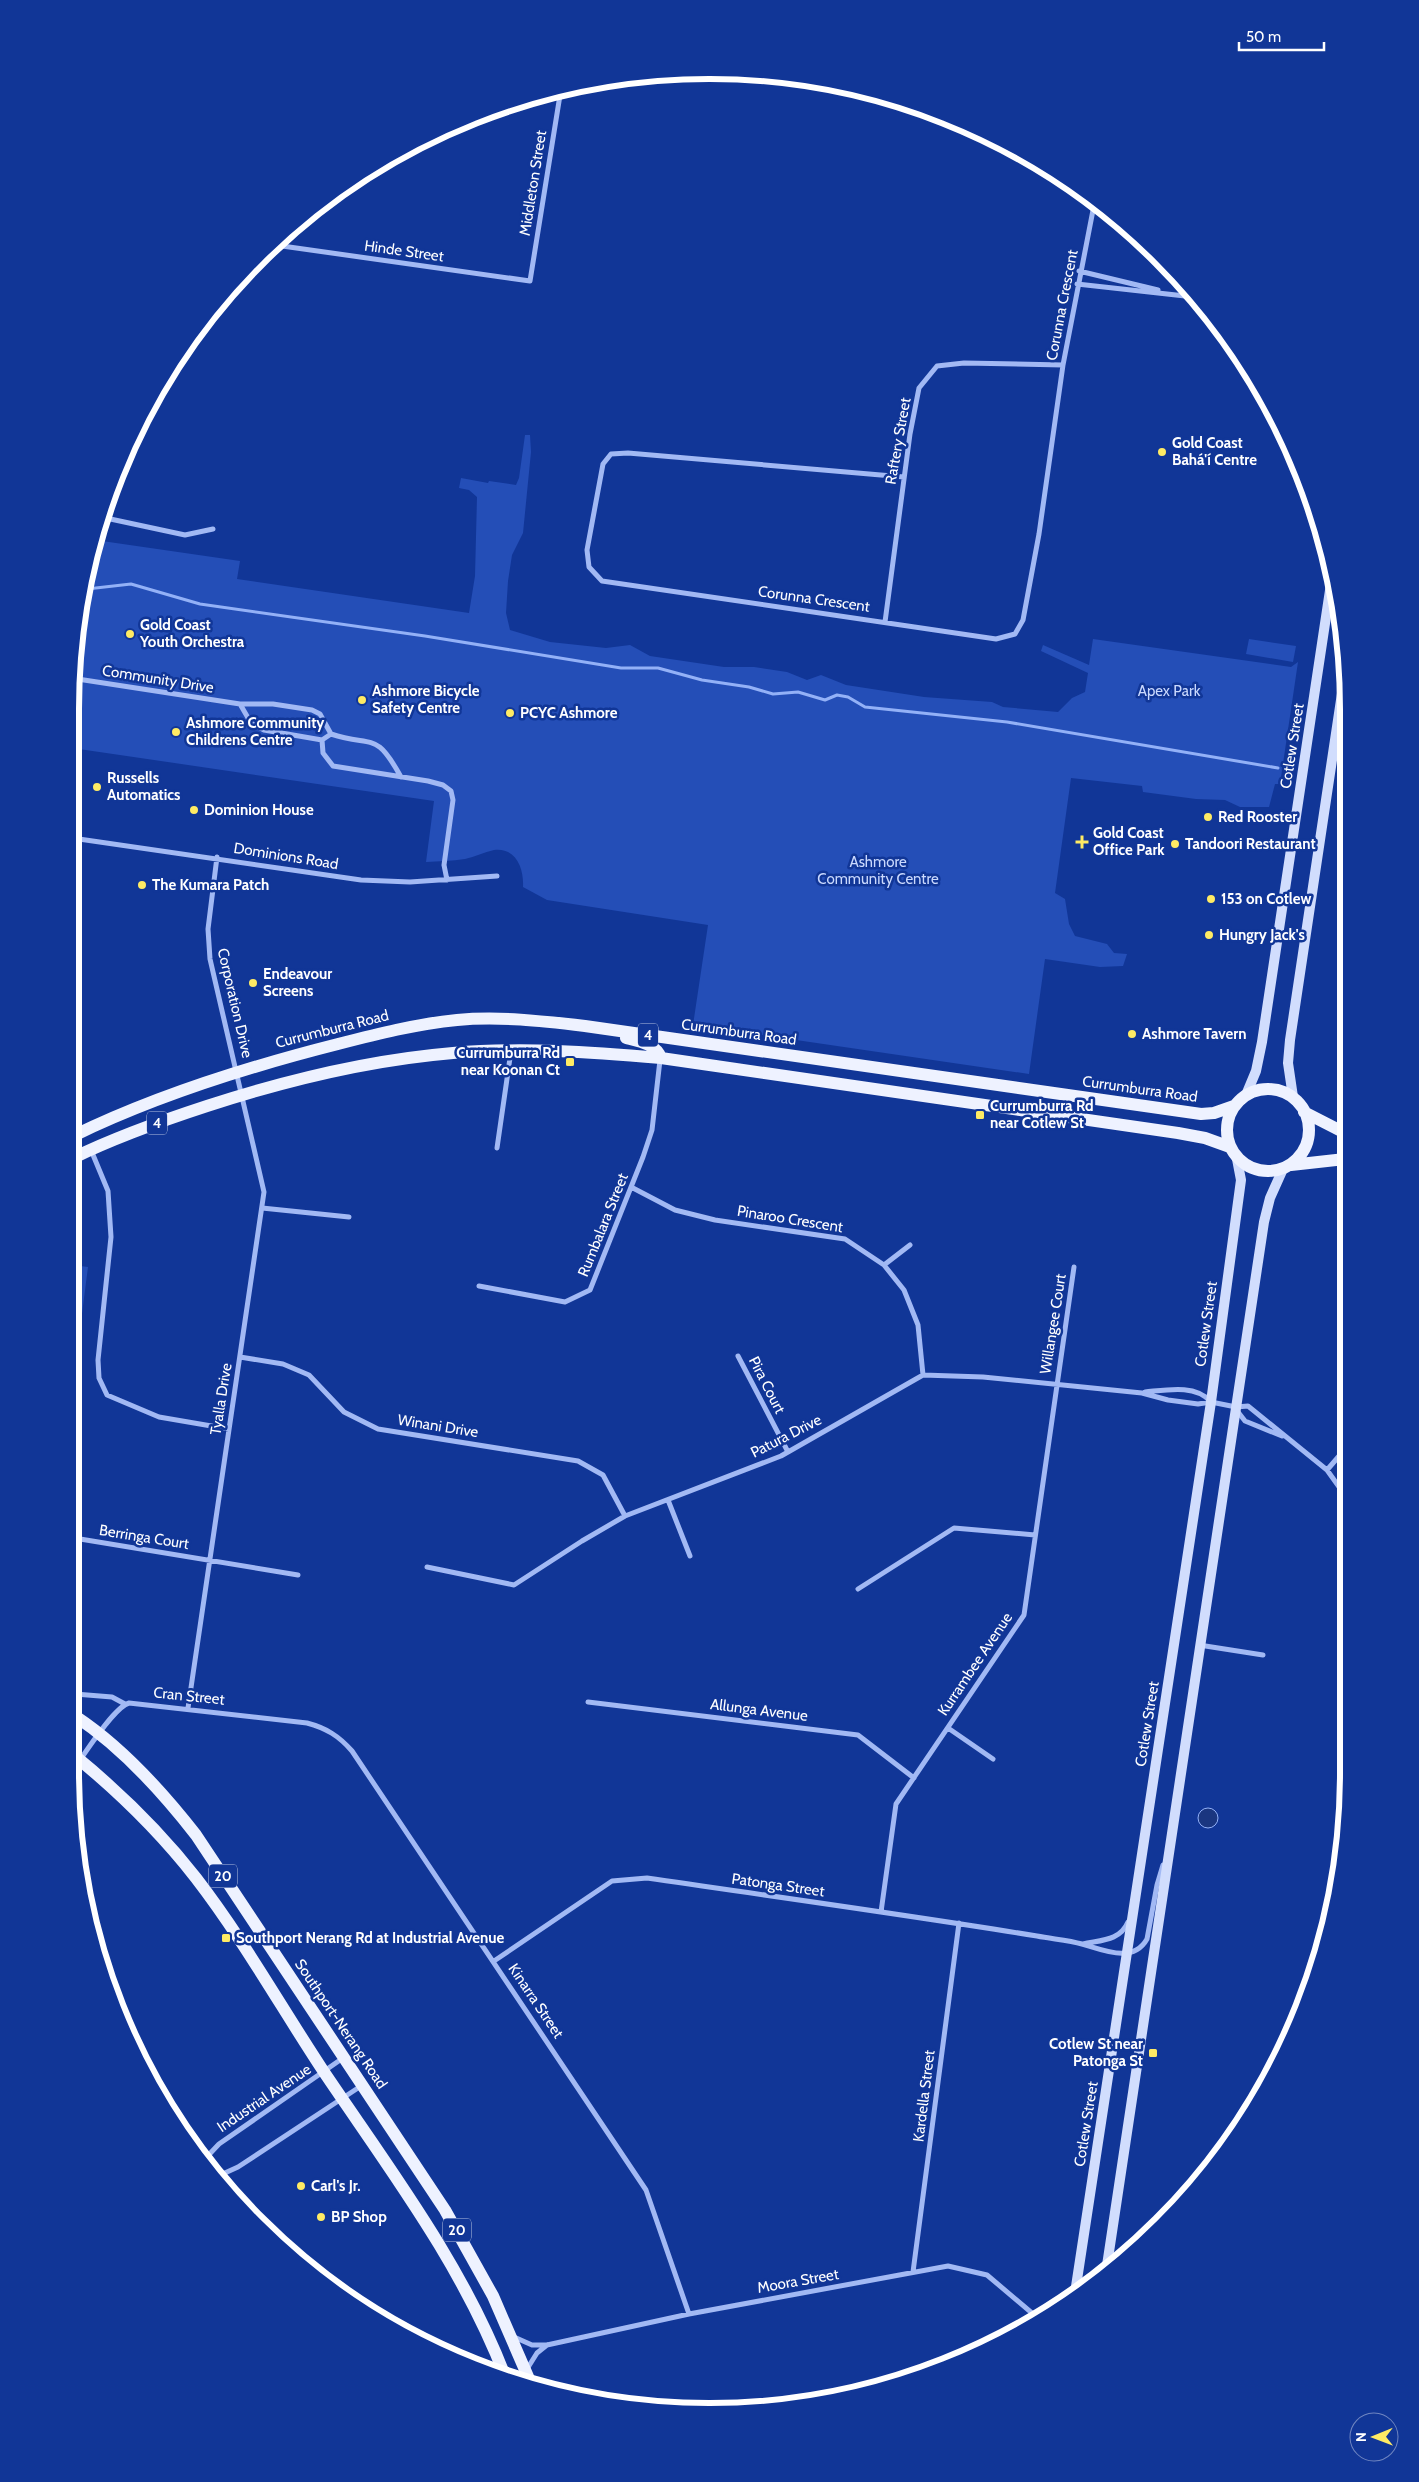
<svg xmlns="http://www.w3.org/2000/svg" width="1419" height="2482" font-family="Cabin,sans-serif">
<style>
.green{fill:#244eb7}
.water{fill:#1a3680;stroke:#93b1f7}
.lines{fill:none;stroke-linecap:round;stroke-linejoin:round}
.stream{stroke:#93b1f7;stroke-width:3}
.street{stroke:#a2b9f4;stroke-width:5}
.secondary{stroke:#d1ddfd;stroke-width:10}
.primary{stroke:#eef2ff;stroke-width:12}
.poi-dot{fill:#ffeb64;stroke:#113697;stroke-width:2}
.labels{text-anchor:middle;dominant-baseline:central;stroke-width:5;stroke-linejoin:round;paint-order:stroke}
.shield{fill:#113697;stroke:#b8c3e0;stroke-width:1}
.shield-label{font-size:14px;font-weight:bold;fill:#fff}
.street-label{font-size:15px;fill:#fff;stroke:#113697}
.poi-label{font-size:15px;font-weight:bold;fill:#fff;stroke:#113697;text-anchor:start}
.park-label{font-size:15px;fill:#cad9fe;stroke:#113697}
.rim{fill:none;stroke:#fff;stroke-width:6}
</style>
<rect width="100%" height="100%" fill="#113697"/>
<!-- green -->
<path class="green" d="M525,435H530L531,452L523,533L512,555L508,581L506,613L510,630L550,642L606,648L630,645L650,656L724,667H754L787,672L807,680L821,675L846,685L924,697L992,702L1003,707L1058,712L1072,698L1085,692L1088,673L1041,651L1043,645L1089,665L1093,639L1291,667L1298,662L1280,784H1275L1269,807H1240L1225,800L1196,799L1143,792L1142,786L1071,778L1055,893L1065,899L1069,924L1075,936L1107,944L1114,953L1127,954L1123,966L1100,967L1045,959L1029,1074L693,1025L708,925L547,900L523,887C524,870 517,847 494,850C484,852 475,857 465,859C452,861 438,861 426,862L434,801L72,748L71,668L96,542L102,541L240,561L237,579L469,613L475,576L477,497L469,490L459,488L461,478L488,483L489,481L516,485L519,478Z
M1249,639L1296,646L1293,662L1246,654Z
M73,1265L88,1267L74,1376Z"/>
<!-- water -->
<path class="water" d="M1198 1818a10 10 0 1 1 20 0a10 10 0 1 1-20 0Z"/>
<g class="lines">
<!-- stream -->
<path class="stream" d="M87,589L131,584L200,604L425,636L621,668H658L702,680L749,687L773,694L798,692L825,700L837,695L848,697L865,707L1007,722L1278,768"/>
<!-- street -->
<path class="street" d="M275,245L530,281L561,89
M1079,271L1158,290
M1077,284L1194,297
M904,477L628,453L611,454L603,464L587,550L589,567L602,581L996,639L1015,634L1023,620L1039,534L1063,365L1094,205
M101,517L185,535L213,529
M885,622L910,434L919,388L937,366L964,363L1063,365
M71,678L240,704H273L312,710L320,714L331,734L322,740L264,730L251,723L240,704
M331,734C374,748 375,730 401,777
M322,740L323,753L333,766L428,781L443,785L451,791L453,800L444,865L447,880
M72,838L361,880L410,882L497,876
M497,1148L511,1051
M91,1150L108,1191L111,1237L98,1360L99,1378L107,1395L159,1417L229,1429
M631,1187L675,1210L715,1220L845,1239L884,1265L904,1290L918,1325L923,1375
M262,1208L349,1217
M884,1265L910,1245
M479,1286L565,1302L590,1290L643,1157L652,1130L660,1060
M738,1356L788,1452
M240,1357L283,1364L309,1375L344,1412L378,1429L578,1461L603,1475L625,1516
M1145,1392C1166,1390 1195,1384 1210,1401
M1238,1412L1245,1421L1282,1436
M1327,1470L1346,1448
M668,1500L690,1556
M74,1538L298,1575
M427,1567L514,1585L582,1541L625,1516L781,1456L923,1375L983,1377L1142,1393L1168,1400L1198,1404L1211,1402L1236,1407L1248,1406L1327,1470L1347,1498
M858,1589L954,1528L1035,1535
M1199,1645L1263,1655
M75,1694L112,1697L125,1704
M588,1702L858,1735L914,1778
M188,1708L264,1192L210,959L208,929L217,857
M948,1728L993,1759
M80,1760C89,1747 115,1707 129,1703L307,1723C326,1728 339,1736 352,1751L646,2190L689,2314
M1344,1770L1347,1769
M881,1912L896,1804L1024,1615L1074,1267
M1083,1944C1101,1940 1120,1941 1128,1922
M494,1961L612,1881L647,1878C777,1897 908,1915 1037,1936C1052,1939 1068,1940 1082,1944C1103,1950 1133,1964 1147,1939L1157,1885L1163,1865
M202,2162L219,2144L343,2058
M216,2177L238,2167L361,2086
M913,2272L959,1923
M514,2337L532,2345H547L689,2314L948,2266L987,2275L1039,2319
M527,2369L537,2353L547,2345"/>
<!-- secondary -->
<path class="secondary" d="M1246,1095L1256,1071L1262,1042L1332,577
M1293,1097L1288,1063L1290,1040L1344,680
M1106,2272L1264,1222L1270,1198L1283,1169
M1075,2293L1211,1402L1241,1180L1237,1159"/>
<!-- primary -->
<path class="primary" d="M626,1038C638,1041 657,1044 661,1058
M1227 1130a41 41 0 1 1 82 0a41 41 0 1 1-82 0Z
M1304,1112L1345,1133
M73,1136C157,1095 247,1067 338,1044C377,1034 416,1024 457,1020C499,1016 542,1021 585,1026L1201,1114L1214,1113L1234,1106
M73,1158C116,1137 161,1121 207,1106C287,1080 369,1060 453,1053C522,1047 592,1052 661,1058L1178,1133L1205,1138L1230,1147
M1291,1165L1345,1159
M75,1716C122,1747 161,1790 196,1835L445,2210L493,2296L532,2386
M75,1756C119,1792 161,1833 196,1878C243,1939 281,2007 324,2072C390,2170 462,2264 505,2376"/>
</g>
<!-- markers -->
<g class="poi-dot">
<circle cx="1162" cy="452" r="5"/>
<circle cx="130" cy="634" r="5"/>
<circle cx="362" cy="700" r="5"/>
<circle cx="510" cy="713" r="5"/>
<circle cx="176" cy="732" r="5"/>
<circle cx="97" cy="787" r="5"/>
<circle cx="194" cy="810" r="5"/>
<circle cx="1208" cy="817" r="5"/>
<path d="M1079.5 834.5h5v5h5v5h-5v5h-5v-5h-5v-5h5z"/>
<circle cx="1175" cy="844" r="5"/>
<circle cx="142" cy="885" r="5"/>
<circle cx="1211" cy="899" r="5"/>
<circle cx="1209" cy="935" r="5"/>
<circle cx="253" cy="983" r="5"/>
<circle cx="1132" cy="1034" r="5"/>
<rect x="565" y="1057" width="10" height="10" rx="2.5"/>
<rect x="975" y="1110" width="10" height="10" rx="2.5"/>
<rect x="221" y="1933" width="10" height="10" rx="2.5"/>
<rect x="1148" y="2048" width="10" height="10" rx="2.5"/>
<circle cx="301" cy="2186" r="5"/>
<circle cx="321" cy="2217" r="5"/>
</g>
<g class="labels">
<!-- shield labels -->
<g class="shield">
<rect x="638" y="1023.5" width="20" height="23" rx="4"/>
<rect x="147" y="1111.5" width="20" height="23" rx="4"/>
<rect x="209" y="1864.5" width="28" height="23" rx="4"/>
<rect x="443" y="2218.5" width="28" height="23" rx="4"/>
</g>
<g class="shield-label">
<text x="648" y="1035">4</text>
<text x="157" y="1123">4</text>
<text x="223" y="1876">20</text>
<text x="457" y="2230">20</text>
</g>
<!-- street labels -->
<g class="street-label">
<text transform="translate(533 183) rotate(-81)">Middleton Street</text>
<text transform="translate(404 251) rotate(8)">Hinde Street</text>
<text transform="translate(1062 305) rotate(-79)">Corunna Crescent</text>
<text transform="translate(898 441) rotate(-80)">Raftery Street</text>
<text transform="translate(814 599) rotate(8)">Corunna Crescent</text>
<text transform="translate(158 679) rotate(9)">Community Drive</text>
<text transform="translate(1292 746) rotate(-81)">Cotlew Street</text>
<text transform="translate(286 856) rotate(9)">Dominions Road</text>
<text transform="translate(235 1003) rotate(77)">Corporation Drive</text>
<text transform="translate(332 1029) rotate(-14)">Currumburra Road</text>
<text transform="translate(739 1032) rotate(8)">Currumburra Road</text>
<text transform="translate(1140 1089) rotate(8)">Currumburra Road</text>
<text transform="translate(790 1219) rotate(9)">Pinaroo Crescent</text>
<text transform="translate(603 1225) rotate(-68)">Rumbalara Street</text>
<text transform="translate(1053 1324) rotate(-81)">Willangee Court</text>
<text transform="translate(1206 1324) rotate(-82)">Cotlew Street</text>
<text transform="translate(767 1385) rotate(63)">Pira Court</text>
<text transform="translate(221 1399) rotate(-81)">Tyalla Drive</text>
<text transform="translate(438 1426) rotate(9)">Winani Drive</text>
<text transform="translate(786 1436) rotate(-27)">Patura Drive</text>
<text transform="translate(144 1537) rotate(9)">Berringa Court</text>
<text transform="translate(975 1664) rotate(-56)">Kurrambee Avenue</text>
<text transform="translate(189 1696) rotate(6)">Cran Street</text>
<text transform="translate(759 1710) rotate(7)">Allunga Avenue</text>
<text transform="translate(1147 1724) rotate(-81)">Cotlew Street</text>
<text transform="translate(778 1885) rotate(8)">Patonga Street</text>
<text transform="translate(536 2001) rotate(56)">Kinarra Street</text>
<text transform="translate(341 2024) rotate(56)">Southport-Nerang Road</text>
<text transform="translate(924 2096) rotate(-83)">Kardella Street</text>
<text transform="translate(264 2098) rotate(-34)">Industrial Avenue</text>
<text transform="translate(1086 2124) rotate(-81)">Cotlew Street</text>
<text transform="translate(798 2281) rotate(-10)">Moora Street</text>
</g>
<!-- poi labels -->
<g class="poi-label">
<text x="1172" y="443">Gold Coast<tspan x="1172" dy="17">Bahá'í Centre</tspan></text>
<text x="140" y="625">Gold Coast<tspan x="140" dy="17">Youth Orchestra</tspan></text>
<text x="372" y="691">Ashmore Bicycle<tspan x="372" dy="17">Safety Centre</tspan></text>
<text x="520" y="713">PCYC Ashmore</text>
<text x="186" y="723">Ashmore Community<tspan x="186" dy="17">Childrens Centre</tspan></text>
<text x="107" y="778">Russells<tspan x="107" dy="17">Automatics</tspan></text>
<text x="204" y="810">Dominion House</text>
<text x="1218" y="817">Red Rooster</text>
<text x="1093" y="833">Gold Coast<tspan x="1093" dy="17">Office Park</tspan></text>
<text x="1185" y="844">Tandoori Restaurant</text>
<text x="152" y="885">The Kumara Patch</text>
<text x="1221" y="899">153 on Cotlew</text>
<text x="1219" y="935">Hungry Jack's</text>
<text x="263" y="974">Endeavour<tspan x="263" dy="17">Screens</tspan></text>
<text x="1142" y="1034">Ashmore Tavern</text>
<text x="560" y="1053" text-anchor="end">Currumburra Rd<tspan x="560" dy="17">near Koonan Ct</tspan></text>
<text x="990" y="1106">Currumburra Rd<tspan x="990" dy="17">near Cotlew St</tspan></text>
<text x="236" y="1938">Southport Nerang Rd at Industrial Avenue</text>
<text x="1143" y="2044" text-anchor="end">Cotlew St near<tspan x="1143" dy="17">Patonga St</tspan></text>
<text x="311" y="2186">Carl's Jr.</text>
<text x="331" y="2217">BP Shop</text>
</g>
<!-- park labels -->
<g class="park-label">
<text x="1169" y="691">Apex Park</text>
<text x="878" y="862">Ashmore<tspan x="878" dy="17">Community Centre</tspan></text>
</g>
</g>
<!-- crop -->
<path d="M0 0H1419V2482H0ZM709 79H710A630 630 0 0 1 1340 709V1773A630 630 0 0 1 710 2403H709A630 630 0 0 1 79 1773V709A630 630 0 0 1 709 79Z" fill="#113697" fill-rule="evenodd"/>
<path class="rim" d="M709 79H710A630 630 0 0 1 1340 709V1773A630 630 0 0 1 710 2403H709A630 630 0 0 1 79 1773V709A630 630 0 0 1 709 79Z"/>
<!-- north arrow -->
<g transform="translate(1374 2437) rotate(269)"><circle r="24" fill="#113697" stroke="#7086c1"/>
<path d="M0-4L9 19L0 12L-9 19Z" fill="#ffeb64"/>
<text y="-8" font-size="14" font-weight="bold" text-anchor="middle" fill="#ffffff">N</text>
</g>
<!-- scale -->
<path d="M1239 42v8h85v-8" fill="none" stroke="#ffffff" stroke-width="2.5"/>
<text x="1246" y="42" font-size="15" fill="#ffffff" stroke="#113697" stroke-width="4" paint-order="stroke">50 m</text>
</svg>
